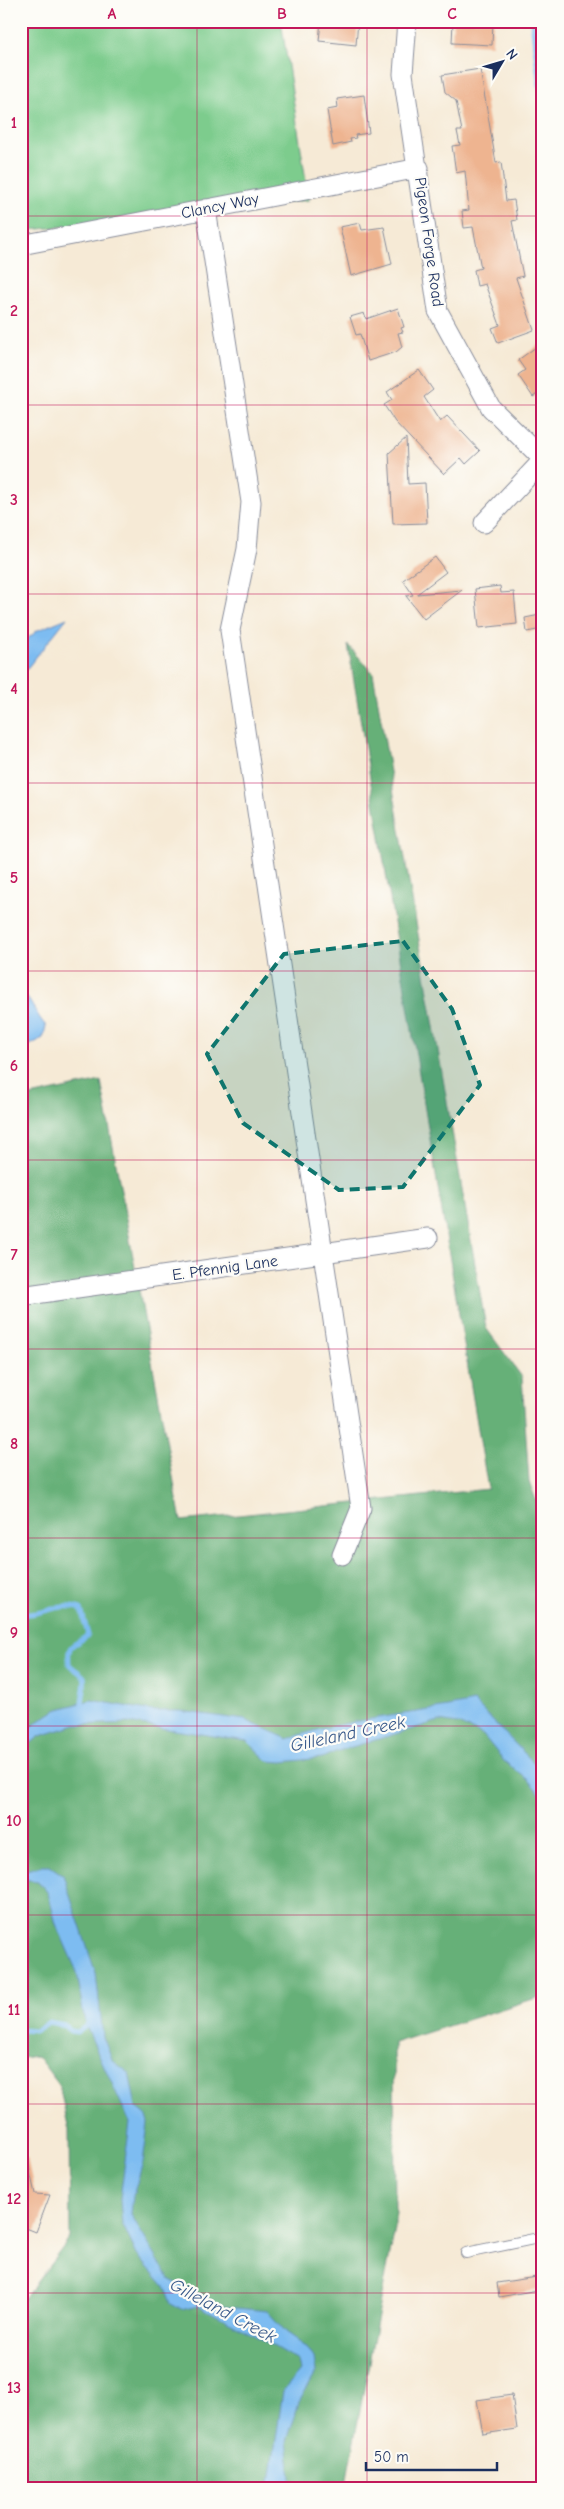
<svg xmlns="http://www.w3.org/2000/svg" width="564" height="2509" font-family="'Comic Neue',sans-serif">
<style>
.green{fill:#7dcc8d;stroke:#4c7e76}
.forest{fill:#66b078;stroke:#40706b}
.water{fill:#7dbcf1;stroke:#4c76a8}
.lines{fill:none;stroke-linecap:round;stroke-linejoin:round}
.stream{stroke:#7dbcf1;stroke-width:5}
.building{fill:#eeb490}
.service-casing{stroke:#888c9a;stroke-width:12}
.minor-casing{stroke:#888c9a;stroke-width:21}
.service{stroke:#fff;stroke-width:10}
.minor{stroke:#fff;stroke-width:19}
.marked{fill:#0f766e;fill-opacity:0.2;stroke:#0f766e;stroke-width:4;stroke-dasharray:10 6;stroke-linejoin:round}
.grid{fill:none;stroke:#c2185b;stroke-width:1;stroke-opacity:0.55}
.labels{text-anchor:middle;dominant-baseline:central;stroke-width:4.5;stroke-linejoin:round;paint-order:stroke}
.street-label{font-size:16px;fill:#1b2f5e;stroke:#fdfcf7}
.water-label{font-size:18px;font-style:italic;fill:#38598a;stroke:#fdfcf7}
.neatline{fill:none;stroke:#c2185b;stroke-width:2}
.grid-label{font-size:16px;text-anchor:middle;font-weight:bold;fill:#c2185b}
</style>
<rect width="100%" height="100%" fill="#fdfcf7"/>
<filter id="ink" filterUnits="userSpaceOnUse"><feTurbulence type="fractalNoise" baseFrequency=".02" numOctaves="2"/><feDisplacementMap in="SourceGraphic" scale="10" xChannelSelector="R" yChannelSelector="G"/><feConvolveMatrix kernelMatrix="1 2 1 2 8 2 1 2 1" color-interpolation-filters="sRGB"/></filter>
<filter id="wash" filterUnits="userSpaceOnUse"><feTurbulence type="fractalNoise" baseFrequency=".0096" numOctaves="4" result="noise"/><feDisplacementMap in="SourceGraphic" scale="20" xChannelSelector="R" yChannelSelector="G"/><feGaussianBlur stdDeviation="1.12" result="paint"/><feColorMatrix in="noise" values="0 0 0 0 0 0 0 0 0 0 0 0 0 0 0 0 0 1.4 0 .05"/><feComposite in="paint" operator="in"/></filter>
<g filter="url(#wash)">
<rect width="100%" height="100%" fill="#f6ead6"/>
<!-- green -->
<path class="green" d="M21,21H281L309,200L21,231Z"/>
<!-- forest -->
<path class="forest" d="M348,645L373,673L486,1328L522,1377L529,1482L543,1517V1996L394,2043L395,2228L345,2488H21V2303L70,2238L69,2130L59,2085L37,2056L21,2058V1098L101,1081L181,1521L488,1489Z"/>
<!-- water -->
<path class="water" d="M67,618L21,676V644L38,630Z
M21,991C32,1001 36,1015 46,1026L43,1038L21,1050Z
M91,1700L153,1711H180L245,1720L288,1739C347,1718 413,1715 474,1702L543,1772V1797L527,1779L504,1761L483,1735L458,1724L439,1721L335,1752L322,1758L282,1762L268,1761L247,1741L128,1723L76,1725L40,1736L21,1751V1733L56,1710Z
M41,1866H50L63,1875L96,1974L103,2037L112,2060L129,2073L136,2107L145,2114L148,2123L143,2162L133,2196L131,2214L141,2232L170,2280L227,2307L267,2311L286,2332L306,2346L314,2358L316,2372L299,2402L287,2441L292,2488H269L283,2391L300,2371L298,2361L263,2340L199,2306L182,2310L171,2304L164,2286L137,2255L122,2223L120,2199L130,2123L85,2024L77,1972L56,1924L48,1893L38,1881L21,1879V1868L26,1870Z"/>
<g class="lines">
<!-- stream -->
<path class="stream" d="M532,21L543,112
M21,1418V1427
M21,1614C42,1616 61,1601 81,1609L88,1635C73,1648 67,1641 69,1664C73,1669 81,1673 84,1677C86,1680 82,1703 81,1709
M21,2030L35,2031L49,2022L65,2025L70,2031L78,2032L91,2022"/>
</g>
<g id="blocks">
<!-- building -->
<path class="building" d="M321,21H358L356,45L319,41Z
M453,21H493L492,45L452,43Z
M480,69L496,163L501,162L506,201L514,200L517,220L512,221L523,276L516,278L534,330L498,343L492,328L500,325L485,284L477,286L474,270L481,268L473,227L464,228L462,211L469,210L465,171L456,173L452,146L460,145L457,131H462L456,101L445,92L442,75Z
M364,95L369,133L355,135L356,138L350,139L351,142L333,146L327,110L338,108L337,99Z
M360,223L362,230L384,227L392,264L351,276L340,227Z
M398,308L404,327L401,328L403,332L398,333L402,347L396,352L368,361L360,334L356,335L350,317L364,313L366,319Z
M543,342V390L533,397L518,375L525,370L518,360Z
M419,370L433,390L424,397L440,422L447,416L480,451L466,464L461,458L444,474L395,422L384,405L392,400L387,392Z
M406,438L408,484L425,483L427,523L393,524L389,453Z
M435,557L446,572L417,594L462,590L424,619L406,596L413,595L403,580Z
M500,586L501,593L514,592L517,624L479,628L475,589Z
M540,615L542,629L527,632L525,618Z
M27,2158L35,2194L50,2195L36,2232L21,2226V2159Z
M543,2276V2289L499,2297L497,2283Z
M512,2395L517,2429L483,2434L477,2400Z"/>
</g>
</g>
<g filter="url(#ink)">
<use href="#blocks" fill-opacity="0" stroke="#888c9a" stroke-width="1"/>
<g class="lines">
<!-- service casing -->
<g class="service-casing">
<path id="service" d="M466,2253L543,2237"/>
</g>
<!-- minor casing -->
<g class="minor-casing">
<path id="minor" d="M407,21L403,74L438,311L491,408L543,459
M206,209L251,502L247,549L230,630L361,1508L342,1555
M21,245L419,168
M484,523L543,460
M21,1296L428,1238"/>
</g>
<!-- service -->
<use href="#service" class="service"/>
<!-- minor -->
<use href="#minor" class="minor"/>
</g>
</g>
<!-- marked area -->
<path class="marked" d="M403,941L452,1009L480,1085L403,1187L339,1190L243,1123L207,1054L284,954Z"/>
<!-- grid -->
<path class="grid" d="M197,21V2488M367,21V2488M21,216H543M21,405H543M21,594H543M21,783H543M21,971H543M21,1160H543M21,1349H543M21,1538H543M21,1726H543M21,1915H543M21,2104H543M21,2293H543"/>
<g class="labels">
<!-- street labels -->
<g class="street-label">
<text transform="translate(220 206) rotate(-11)">Clancy Way</text>
<text transform="translate(429 242) rotate(82)">Pigeon Forge Road</text>
<text transform="translate(225 1268) rotate(-8)">E. Pfennig Lane</text>
</g>
<!-- water labels -->
<g class="water-label">
<text transform="translate(348 1734) rotate(-12)">Gilleland Creek</text>
<text transform="translate(223 2311) rotate(28)">Gilleland Creek</text>
</g>
</g>
<!-- margin -->
<rect width="564" height="2509" fill="none" stroke="#fdfcf7" stroke-width="55"/>
<!-- north arrow -->
<g transform="translate(502 62) rotate(52)" stroke="#fdfcf7" stroke-width="4" paint-order="stroke">
<path d="M0-4L9 19L0 12L-9 19Z" fill="#1b2f5e"/>
<text y="-8" font-size="14" font-weight="bold" text-anchor="middle" fill="#1b2f5e">N</text>
</g>
<!-- scale -->
<path d="M366 2462v8h131v-8" fill="none" stroke="#1b2f5e" stroke-width="2.5"/>
<text x="374" y="2462" font-size="15" fill="#1b2f5e" stroke="#fdfcf7" stroke-width="4" paint-order="stroke">50 m</text>
<rect x="28" y="28" width="508" height="2454" class="neatline"/>
<g class="grid-label">
<text x="112" y="19">A</text>
<text x="282" y="19">B</text>
<text x="452" y="19">C</text>
<text x="14" y="128">1</text>
<text x="14" y="316">2</text>
<text x="14" y="505">3</text>
<text x="14" y="694">4</text>
<text x="14" y="883">5</text>
<text x="14" y="1071">6</text>
<text x="14" y="1260">7</text>
<text x="14" y="1449">8</text>
<text x="14" y="1638">9</text>
<text x="14" y="1826">10</text>
<text x="14" y="2015">11</text>
<text x="14" y="2204">12</text>
<text x="14" y="2393">13</text>
</g>
</svg>
